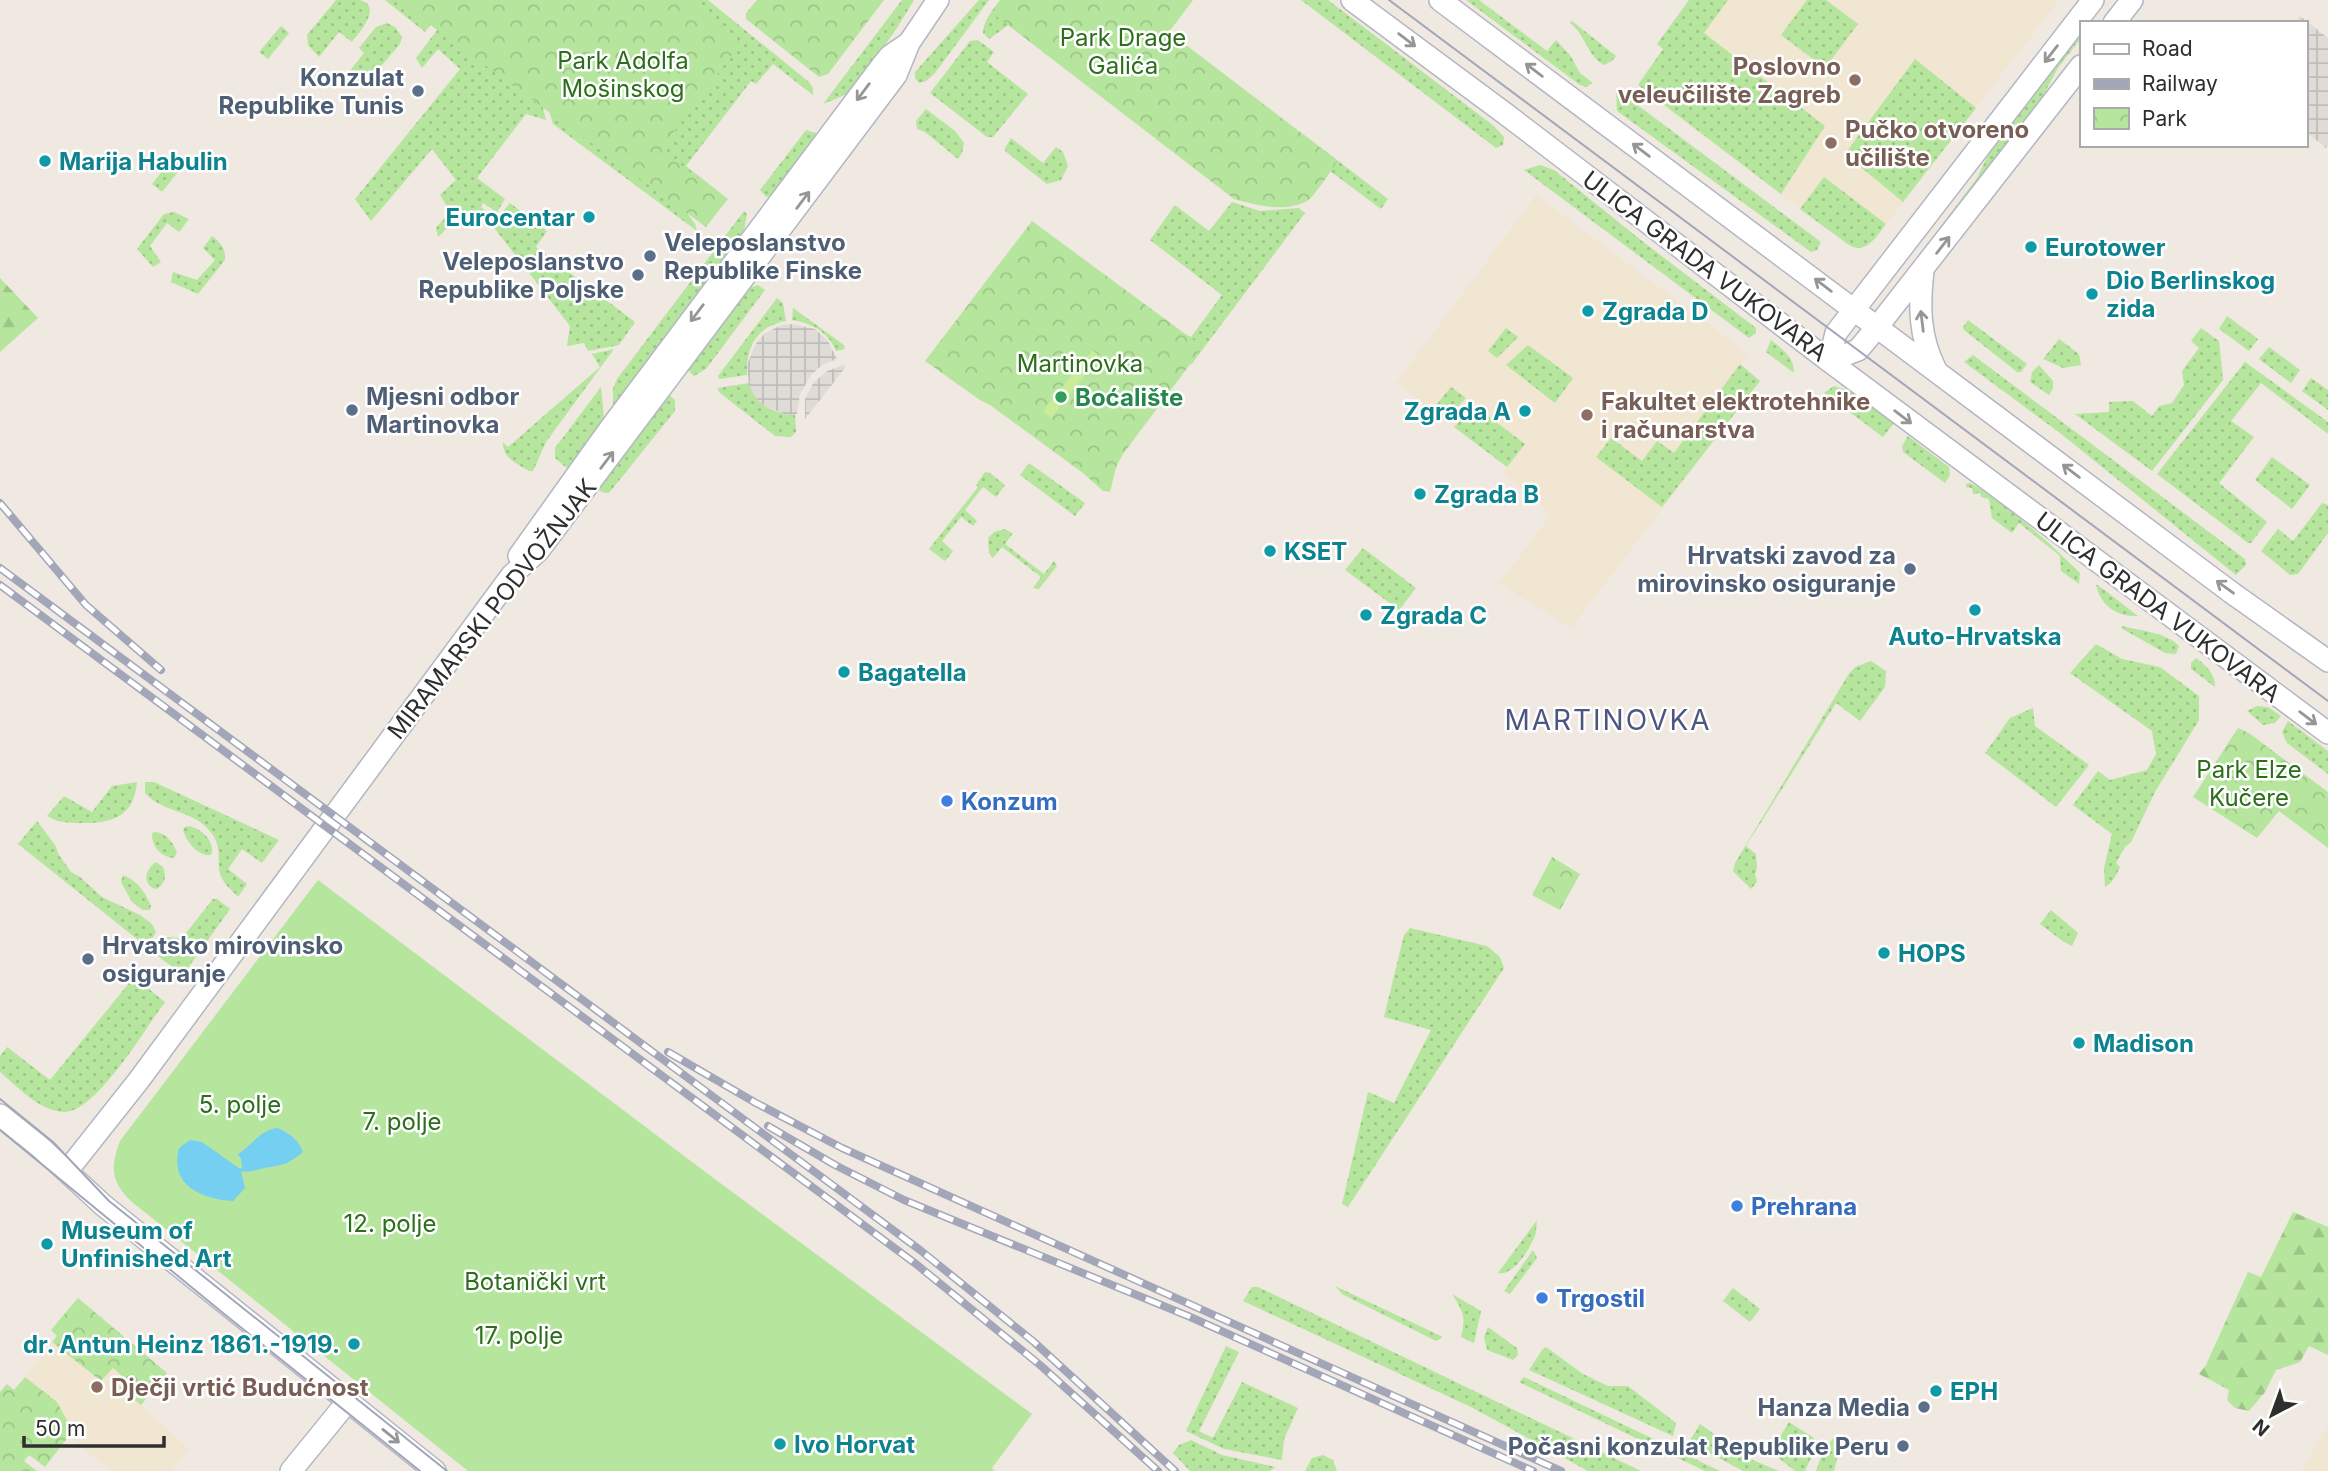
<svg xmlns="http://www.w3.org/2000/svg" width="2328" height="1471" font-family="Inter,sans-serif">
<style>
.education{fill:#f0e6d1}
.grass{fill:url(#grass-dots)}
.forest{fill:url(#forest-firs)}
.park{fill:url(#park-crowns)}
.garden{fill:#b6e59e}
.pitch{fill:#c9ec9a}
.plaza{fill:url(#plaza-grid)}
.water{fill:#75cff0}
.lines{fill:none;stroke-linecap:round;stroke-linejoin:round}
.secondary-casing{stroke:#b4b7c1;stroke-width:24}
.secondary{stroke:#fff;stroke-width:21}
.tram{stroke:#a3a6b8;stroke-width:2}
.rail-casing{stroke:#a3a6b8;stroke-width:8}
.rail{stroke:#fff;stroke-width:5;stroke-dasharray:16;stroke-linecap:butt}
.oneway{stroke:#969696}
.education-dot{fill:#8d6e63;stroke:#fff;stroke-width:2.5}
.service-dot{fill:#5c6f8a;stroke:#fff;stroke-width:2.5}
.culture-dot{fill:#0f9aa8;stroke:#fff;stroke-width:2.5}
.leisure-dot{fill:#2e9e5b;stroke:#fff;stroke-width:2.5}
.shop-dot{fill:#3f7fe0;stroke:#fff;stroke-width:2.5}
.labels{text-anchor:middle;dominant-baseline:central;stroke-width:5;stroke-linejoin:round;paint-order:stroke}
.park-label{font-size:24px;fill:#2c6e1b;stroke:#fff}
.education-label{font-size:24px;font-weight:bold;fill:#785e54;stroke:#fff;text-anchor:start}
.service-label{font-size:24px;font-weight:bold;fill:#4e5e75;stroke:#fff;text-anchor:end}
.culture-label{font-size:24px;font-weight:bold;fill:#0d838f;stroke:#fff;text-anchor:start}
.street-label{font-size:24px;fill:#2e2e2e;stroke:#fff}
.leisure-label{font-size:24px;font-weight:bold;fill:#27864d;stroke:#fff;text-anchor:start}
.shop-label{font-size:24px;font-weight:bold;fill:#366cbe;stroke:#fff;text-anchor:start}
.quarter-label{font-size:28px;letter-spacing:2px;fill:#4d5680;stroke:#fff}
</style>
<defs>
<pattern id="grass-dots" width="8" height="8" patternUnits="userSpaceOnUse" patternTransform="scale(1.75)"><rect width="8" height="8" fill="#b6e59e"/><path d="M2 2h.1M6 6h.1" fill="none" stroke="#9dc588" stroke-width="1.8" stroke-linecap="round"/></pattern>
<pattern id="forest-firs" width="22" height="20" patternUnits="userSpaceOnUse" patternTransform="scale(1.75)"><rect width="22" height="20" fill="#b6e59e"/><path d="M5 1l3.5 6h-7zM16 11l3.5 6h-7z" fill="#9dc588"/></pattern>
<pattern id="park-crowns" width="20" height="18" patternUnits="userSpaceOnUse" patternTransform="scale(1.75)"><rect width="20" height="18" fill="#b6e59e"/><path d="M2 6a3 3 0 1 1 6 0M12 15a3 3 0 1 1 6 0" fill="none" stroke="#9dc588"/></pattern>
<pattern id="plaza-grid" width="8" height="8" patternUnits="userSpaceOnUse" patternTransform="scale(1.75)"><rect width="8" height="8" fill="#dfdcd8"/><path d="M0 4h8M4 0v8" fill="none" stroke="#c0bdba"/></pattern>
</defs>
<rect width="100%" height="100%" fill="#efe9e1"/>
<!-- education -->
<path class="education" d="M1689,0H2059L1877,236L1870,243L1860,249L1849,245L1639,88V81L1663,49L1657,44Z
M1536,195L1748,354L1741,364L1760,381L1571,628L1499,583L1549,518L1543,506L1502,473L1507,467L1396,383Z
M78,1298L167,1373L141,1405L189,1449L172,1471H112L71,1439L77,1431L70,1426L57,1402L25,1377L57,1336L51,1330Z
M2328,1425V1471H2302Z"/>
<!-- grass -->
<path class="grass" d="M336,0C343,0 352,0 359,0C384,5 359,33 352,42L339,32L319,57L308,45L307,35Z
M385,0H432L442,10L425,32Z
M461,0H708L809,82L813,88V95L773,64L756,84L751,81L686,166L728,199L705,227L683,197Z
M902,0H914L897,28L852,92L823,104Z
M979,0H989L935,73L926,81L919,83L915,78V72Z
M1301,0H1328L1494,126L1504,137L1503,145L1496,148Z
M1466,0H1479L1547,51L1556,40L1570,55L1580,73L1593,83L1586,87L1580,85Z
M1689,0H1728L1704,33L1825,126L1781,194L1638,85L1663,49L1657,44Z
M1807,0H1826L1858,24L1825,68L1781,35Z
M999,3L1010,24L989,39L983,33C984,20 991,12 999,3Z
M450,13L536,80L546,120L526,114L477,178L505,199L497,212L483,203L481,207L493,217L489,221L483,213H477L476,224L468,219L459,217L438,237L436,228L450,211L440,195L456,180L432,149L371,221L355,199L460,69L438,49L422,68L416,58Z
M1572,21L1616,56L1612,61L1604,65C1587,56 1586,35 1570,23Z
M387,23L395,27L402,37L400,44L365,85L352,84L345,77L364,53L359,48L376,27Z
M281,26L289,33L268,59L259,52Z
M2081,31V38L2058,68L2033,114L1920,261L1917,258L1977,178L1991,149Z
M978,40L994,52L987,62L1028,94L993,137H987L930,93L970,41Z
M1915,59L1976,108L1903,202L1845,154Z
M542,84L677,199L695,224L697,231L553,124Z
M1616,89L1821,242L1817,250L1811,252L1617,111Z
M926,109L955,131L964,143L962,153L958,159L925,132L917,129L916,121Z
M806,130L816,133L817,141L775,195L766,197L760,190Z
M1303,134L1388,199L1381,209L1330,171L1308,200Z
M1011,138L1043,163L1056,147L1063,152L1068,166L1061,180L1047,184L1005,151V148Z
M175,155L185,163L162,192L152,184Z
M1540,165L1554,170L1642,241L1756,328V333L1749,338L1524,170Z
M1824,177L1886,224C1877,236 1866,255 1849,245L1800,209Z
M1232,202L1260,211L1299,208L1305,213L1191,365L1186,334L1191,337L1222,295L1150,240L1175,205L1209,231Z
M510,203L547,231L536,247L635,322L619,345L588,351L584,343L567,346L570,326L492,225Z
M744,211L747,214L742,240L618,406L613,404V388L617,379Z
M174,212L189,219L179,232L167,223L150,246L161,262L153,267L137,249L164,214Z
M212,236C221,243 226,249 225,260L198,294L171,282L173,272L197,280L215,260L203,248Z
M758,285L765,290L706,369L694,376L687,369L743,291Z
M777,298L783,303L786,321C755,327 746,348 747,375L719,379L718,376Z
M793,308L844,345L845,349L836,351C828,332 812,323 792,320Z
M2227,316L2258,339L2249,351L2219,329Z
M1968,320L2027,364L2021,372H2017L1964,330L1963,327Z
M1506,328L1518,337L1497,358L1488,351Z
M2201,328L2219,341L2223,380L2152,471L2075,414L2109,412V402L2133,401L2152,416L2159,406L2172,403L2184,385L2182,371L2199,348L2191,341Z
M2059,339L2079,354L2081,365L2063,368L2043,359Z
M1771,340C1783,350 1794,356 1794,373L1766,352Z
M1528,345L1573,378L1555,403L1506,365Z
M2269,347L2300,370L2291,383L2259,359Z
M614,349L546,442L533,471H529C518,464 502,458 503,442L508,447L600,367L592,354Z
M1973,355L2245,559L2246,565L2236,575L2060,433L1964,362Z
M2245,362L2328,422V434L2261,383L2231,421L2254,437L2219,483L2267,522L2251,543H2248L2157,474Z
M1740,364L1760,381L1662,507L1596,457L1611,438L1642,461L1657,441L1674,453Z
M2039,365L2053,381V389L2049,395L2030,382L2032,372Z
M2311,378L2328,390V410L2302,391Z
M749,383C755,404 774,415 795,414L796,432L791,437L775,436L720,393L717,388Z
M1834,386L1850,391L1894,423L1883,437L1824,393Z
M601,387L604,418L601,428L569,470L555,458V448Z
M1451,387L1466,398L1445,420L1432,410Z
M668,394L675,400V411L609,493L602,492L596,489Z
M1475,406L1525,444L1507,467L1454,427Z
M1908,436L1949,467L1950,475L1945,483L1903,452L1902,446Z
M2272,457L2310,485L2292,509L2255,480Z
M1029,463L1085,503L1075,516L1020,475Z
M985,472L990,473L1005,485L996,497L983,487L965,510L977,521L973,526L961,517L942,541L953,551L945,561L929,549L978,487L976,485Z
M1970,483C2006,502 2050,544 2080,573L2079,584L2061,571L2060,556L2019,523L2012,533L1992,518L1989,499L1981,497L1980,493L1973,494L1972,488L1966,487V484Z
M2322,503L2328,505V533L2298,574L2290,575L2261,551L2278,529L2293,541Z
M1004,529L1013,533L1005,544L1044,574L1054,561L1057,566L1039,589L1033,588L1041,577L1002,547L993,558L989,553L988,538L994,532Z
M1363,548L1416,588L1399,610L1345,570Z
M2096,585H2098L2138,616C2117,617 2101,606 2096,585Z
M2122,626C2141,631 2166,632 2179,646L2176,654L2165,653L2121,628Z
M2096,644L2122,659L2160,667L2199,696V720L2155,792L2131,842L2125,847L2116,863L2120,867C2116,875 2113,883 2105,887L2104,868L2112,834L2073,805L2098,771L2110,780L2147,770L2156,754L2152,731L2070,673Z
M2196,658C2206,665 2216,675 2215,687L2191,669V663Z
M1871,661L1886,671L1885,687L1860,721L1836,703L1746,846L1756,854L1757,869L1755,874L1757,882L1751,889L1733,871L1735,863L1848,675L1855,667Z
M2257,706L2268,707L2281,716L2275,723L2263,725L2247,711Z
M2033,708L2035,726L2089,765L2056,807L1985,753L2010,718Z
M2288,721L2328,751V774L2287,743L2282,732Z
M137,782C134,818 110,824 78,823C65,822 59,823 47,816L64,796L92,812L112,786Z
M145,782H154L279,840L262,863L242,849L228,869L247,884L238,897C233,891 226,886 223,880C213,864 227,848 207,828C190,810 162,812 145,793Z
M37,821L55,845L59,855L71,872L80,877L102,897L140,915L152,924L156,932L147,947L18,844Z
M189,826C202,829 216,842 211,855C197,856 187,842 183,830L185,827Z
M154,832C165,832 174,843 177,853L174,858C161,857 152,847 152,834Z
M156,862L163,867C167,875 165,886 155,889C142,884 145,869 156,862Z
M123,875C137,880 146,893 151,906L150,910H143L132,902L121,882Z
M213,899H217L230,909L183,975L154,953L164,939L169,937L178,938L186,933Z
M2051,910L2078,933L2072,946L2064,942L2040,924Z
M1410,928L1487,946L1500,957L1504,968L1348,1207L1342,1204L1368,1092L1394,1103L1431,1030L1384,1017L1404,935Z
M134,977L165,1002C146,1027 96,1113 64,1112C39,1111 18,1087 0,1072V1056L7,1047L50,1080Z
M1537,1220C1536,1226 1537,1233 1534,1238C1528,1251 1514,1276 1498,1273Z
M1533,1250L1537,1258L1510,1294L1504,1291Z
M1335,1286L1443,1337L1436,1341L1342,1294Z
M1252,1287H1258L1641,1471H1588L1473,1408L1243,1301Z
M1733,1288L1760,1309L1750,1322L1723,1301Z
M1452,1294L1481,1311L1474,1343L1461,1337C1466,1316 1464,1313 1452,1294Z
M1488,1327L1517,1348L1518,1355L1513,1360L1487,1350L1484,1337Z
M1226,1346L1239,1352L1199,1431L1213,1438L1242,1382L1298,1408L1284,1439L1282,1460L1224,1449L1186,1431Z
M1546,1347L1583,1374L1608,1386H1628L1676,1423L1673,1436L1529,1370L1542,1350Z
M1524,1377L1720,1471H1705L1519,1382Z
M1789,1422L1814,1438L1817,1445L1805,1471H1795L1771,1452Z
M1700,1424L1748,1458L1779,1471H1743L1689,1442Z
M1836,1435L1840,1447L1834,1471H1816L1823,1451Z
M1191,1440L1222,1455L1275,1467L1270,1471H1190L1173,1453L1179,1445Z
M1323,1455L1333,1460L1337,1471H1305L1312,1458Z"/>
<!-- forest -->
<path class="forest" d="M0,278L38,318L0,352Z
M2293,1212L2328,1227V1355L2309,1346L2300,1362L2276,1370L2265,1392L2249,1411L2235,1408L2227,1400L2229,1390L2199,1374L2206,1365L2248,1272L2261,1277Z"/>
<!-- park -->
<path class="park" d="M396,0H690L741,43L661,149L726,201L706,227Z
M757,0H884L828,74L819,77L746,19V13Z
M1000,0H1193L1169,32L1338,161C1330,171 1316,195 1307,201C1285,213 1256,205 1234,199L991,12Z
M1032,221L1203,347L1123,454L1116,467L1110,492L1103,491L1083,473L990,405L980,400L925,361Z
M2238,728L2249,733L2328,792V848L2279,811L2257,838L2193,797Z
M1552,857L1580,874L1560,910L1532,895Z
M78,1298L167,1373L141,1405L119,1388L126,1380L113,1368L101,1381L52,1342L57,1336L51,1330Z
M25,1377L57,1402L70,1426L68,1437L45,1467L29,1455L24,1461L37,1471H0V1392L7,1384L14,1390Z"/>
<!-- garden -->
<path class="garden" d="M318,880L704,1171L1032,1414L992,1468L995,1471H468L132,1202C111,1182 110,1168 120,1141Z"/>
<!-- pitch -->
<path class="pitch" d="M1092,350L1100,356L1051,418L1043,411Z"/>
<!-- plaza -->
<path class="plaza" d="M2300,16L2328,38V145L2326,148L2305,131V23H2295Z
M793,324L815,329L828,341L837,359L822,365L811,375L800,394L797,414L788,415L768,408L758,401L749,385L747,365L755,345L764,334L781,325Z
M844,365L845,368L805,419V399L813,383L827,371Z"/>
<!-- water -->
<path class="water" d="M278,1128C290,1134 298,1139 303,1152C287,1165 283,1165 264,1168C255,1170 250,1173 241,1171L245,1188L233,1201C201,1199 169,1185 179,1148L190,1140L202,1142L240,1169L242,1167L241,1159L238,1154C253,1145 259,1130 278,1128Z"/>
<g class="lines">
<!-- secondary casing -->
<g class="secondary-casing">
<path id="secondary" d="M1352,0L1507,115L1829,361L2328,733
M1440,0L2232,593L2328,661
M2114,23L2132,0
M1923,271C1919,305 1919,336 1935,368
M1829,361L1836,333L2093,0
M1829,361L1858,350L1878,326L2081,66
M519,556L609,430L881,67L890,56L909,43L938,0
M0,1115L40,1147L103,1205L435,1471
M67,1171L139,1080L512,575L538,551L548,538L896,75L909,43
M291,1471L348,1401"/>
</g>
<!-- secondary -->
<use href="#secondary" class="secondary"/>
<!-- tram -->
<path class="tram" d="M1389,0L2328,701
M0,1099L53,1142L109,1201L447,1471
M0,1130L223,1313L420,1471"/>
<!-- rail casing -->
<g class="rail-casing">
<path id="rail" d="M0,503L86,605L161,670
M0,568L920,1250L1034,1342L1175,1471
M0,585L916,1264L1040,1365L1158,1471
M668,1052L756,1103L842,1148L1561,1471
M768,1126L835,1165L904,1200L1188,1316L1533,1471"/>
</g>
<!-- rail -->
<use href="#rail" class="rail"/>
</g>
<!-- one-way arrows -->
<defs><path id="oneway-shaft" d="M-6 0H5M1.5-3L5.5 0L1.5 3" fill="none" stroke-width="1.6" stroke-linecap="round" stroke-linejoin="round" transform="scale(1.75)"/></defs>
<g class="oneway">
<use href="#oneway-shaft" transform="translate(1407 40) rotate(37)"/>
<use href="#oneway-shaft" transform="translate(2051 54) rotate(128)"/>
<use href="#oneway-shaft" transform="translate(1534 70) rotate(-143)"/>
<use href="#oneway-shaft" transform="translate(863 92) rotate(127)"/>
<use href="#oneway-shaft" transform="translate(1641 150) rotate(-143)"/>
<use href="#oneway-shaft" transform="translate(803 200) rotate(-53)"/>
<use href="#oneway-shaft" transform="translate(1943 245) rotate(-52)"/>
<use href="#oneway-shaft" transform="translate(1823 285) rotate(-143)"/>
<use href="#oneway-shaft" transform="translate(697 313) rotate(127)"/>
<use href="#oneway-shaft" transform="translate(1922 321) rotate(-97)"/>
<use href="#oneway-shaft" transform="translate(1903 417) rotate(37)"/>
<use href="#oneway-shaft" transform="translate(607 460) rotate(-53)"/>
<use href="#oneway-shaft" transform="translate(2071 471) rotate(-143)"/>
<use href="#oneway-shaft" transform="translate(2225 587) rotate(-144)"/>
<use href="#oneway-shaft" transform="translate(2308 718) rotate(37)"/>
<use href="#oneway-shaft" transform="translate(391 1436) rotate(39)"/>
</g>
<!-- markers -->
<g class="education-dot">
<circle cx="1855" cy="80" r="7"/>
<circle cx="1831" cy="143" r="7"/>
<circle cx="1587" cy="415" r="7"/>
<circle cx="97" cy="1387" r="7"/>
</g>
<g class="service-dot">
<circle cx="418" cy="91" r="7"/>
<circle cx="650" cy="256" r="7"/>
<circle cx="638" cy="275" r="7"/>
<circle cx="352" cy="410" r="7"/>
<circle cx="1910" cy="569" r="7"/>
<circle cx="88" cy="959" r="7"/>
<circle cx="1924" cy="1407" r="7"/>
<circle cx="1903" cy="1446" r="7"/>
</g>
<g class="culture-dot">
<circle cx="45" cy="161" r="7"/>
<circle cx="589" cy="217" r="7"/>
<circle cx="2031" cy="247" r="7"/>
<circle cx="2092" cy="294" r="7"/>
<circle cx="1588" cy="311" r="7"/>
<circle cx="1525" cy="411" r="7"/>
<circle cx="1420" cy="494" r="7"/>
<circle cx="1270" cy="551" r="7"/>
<circle cx="1975" cy="610" r="7"/>
<circle cx="1366" cy="615" r="7"/>
<circle cx="844" cy="672" r="7"/>
<circle cx="1884" cy="953" r="7"/>
<circle cx="2079" cy="1043" r="7"/>
<circle cx="47" cy="1244" r="7"/>
<circle cx="354" cy="1344" r="7"/>
<circle cx="1936" cy="1391" r="7"/>
<circle cx="780" cy="1444" r="7"/>
</g>
<circle class="leisure-dot" cx="1061" cy="397" r="7"/>
<g class="shop-dot">
<circle cx="947" cy="801" r="7"/>
<circle cx="1737" cy="1206" r="7"/>
<circle cx="1542" cy="1298" r="7"/>
</g>
<g class="labels">
<!-- park labels -->
<g class="park-label">
<text x="1123" y="37">Park Drage<tspan x="1123" dy="28">Galića</tspan></text>
<text x="623" y="60">Park Adolfa<tspan x="623" dy="28">Mošinskog</tspan></text>
<text x="1080" y="363">Martinovka</text>
<text x="2249" y="769">Park Elze<tspan x="2249" dy="28">Kučere</tspan></text>
<text x="240" y="1104">5. polje</text>
<text x="402" y="1121">7. polje</text>
<text x="390" y="1223">12. polje</text>
<text x="535" y="1281">Botanički vrt</text>
<text x="519" y="1335">17. polje</text>
</g>
<!-- education labels -->
<g class="education-label">
<text x="1841" y="66" text-anchor="end">Poslovno<tspan x="1841" dy="28">veleučilište Zagreb</tspan></text>
<text x="1845" y="129">Pučko otvoreno<tspan x="1845" dy="28">učilište</tspan></text>
<text x="1601" y="401">Fakultet elektrotehnike<tspan x="1601" dy="28">i računarstva</tspan></text>
<text x="111" y="1387">Dječji vrtić Budućnost</text>
</g>
<!-- service labels -->
<g class="service-label">
<text x="404" y="77">Konzulat<tspan x="404" dy="28">Republike Tunis</tspan></text>
<text x="664" y="242" text-anchor="start">Veleposlanstvo<tspan x="664" dy="28">Republike Finske</tspan></text>
<text x="624" y="261">Veleposlanstvo<tspan x="624" dy="28">Republike Poljske</tspan></text>
<text x="366" y="396" text-anchor="start">Mjesni odbor<tspan x="366" dy="28">Martinovka</tspan></text>
<text x="1896" y="555">Hrvatski zavod za<tspan x="1896" dy="28">mirovinsko osiguranje</tspan></text>
<text x="102" y="945" text-anchor="start">Hrvatsko mirovinsko<tspan x="102" dy="28">osiguranje</tspan></text>
<text x="1910" y="1407">Hanza Media</text>
<text x="1889" y="1446">Počasni konzulat Republike Peru</text>
</g>
<!-- culture labels -->
<g class="culture-label">
<text x="59" y="161">Marija Habulin</text>
<text x="575" y="217" text-anchor="end">Eurocentar</text>
<text x="2045" y="247">Eurotower</text>
<text x="2106" y="280">Dio Berlinskog<tspan x="2106" dy="28">zida</tspan></text>
<text x="1602" y="311">Zgrada D</text>
<text x="1511" y="411" text-anchor="end">Zgrada A</text>
<text x="1434" y="494">Zgrada B</text>
<text x="1284" y="551">KSET</text>
<text x="1380" y="615">Zgrada C</text>
<text x="1975" y="636" text-anchor="middle">Auto-Hrvatska</text>
<text x="858" y="672">Bagatella</text>
<text x="1898" y="953">HOPS</text>
<text x="2093" y="1043">Madison</text>
<text x="61" y="1230">Museum of<tspan x="61" dy="28">Unfinished Art</tspan></text>
<text x="340" y="1344" text-anchor="end">dr. Antun Heinz 1861.-1919.</text>
<text x="1950" y="1391">EPH</text>
<text x="794" y="1444">Ivo Horvat</text>
</g>
<!-- street labels -->
<g class="street-label">
<text transform="translate(1705 266) rotate(37)">ULICA GRADA VUKOVARA</text>
<text transform="translate(2158 607) rotate(37)">ULICA GRADA VUKOVARA</text>
<text transform="translate(492 609) rotate(-52)">MIRAMARSKI PODVOŽNJAK</text>
</g>
<!-- leisure labels -->
<g class="leisure-label">
<text x="1075" y="397">Boćalište</text>
</g>
<!-- shop labels -->
<g class="shop-label">
<text x="961" y="801">Konzum</text>
<text x="1751" y="1206">Prehrana</text>
<text x="1556" y="1298">Trgostil</text>
</g>
<!-- quarter labels -->
<g class="quarter-label">
<text x="1608" y="720">MARTINOVKA</text>
</g>
</g>
<!-- legend -->
<rect x="2080" y="21" width="228" height="126" fill="#ffffff" stroke="#ababab" stroke-width="2"/>
<rect x="2094" y="44" width="35" height="10" fill="#ffffff" stroke="#ababab" stroke-width="2"/>
<text x="2142" y="56" font-size="21" fill="#2e2e2e">Road</text>
<rect x="2094" y="79" width="35" height="10" fill="#a3a6b8" stroke="#ababab" stroke-width="2"/>
<text x="2142" y="91" font-size="21" fill="#2e2e2e">Railway</text>
<rect x="2094" y="108" width="35" height="21" fill="url(#park-crowns)" stroke="#ababab" stroke-width="2"/>
<text x="2142" y="126" font-size="21" fill="#2e2e2e">Park</text>
<!-- north arrow -->
<g transform="translate(2272 1415) rotate(221)" stroke="#ffffff" stroke-width="5" paint-order="stroke">
<path d="M0-5L12 26L0 18L-12 26Z" fill="#2e2e2e"/>
<text y="-10" font-size="19" font-weight="bold" text-anchor="middle" fill="#2e2e2e">N</text>
</g>
<!-- scale -->
<path d="M24 1436v10h140v-10" fill="none" stroke="#2e2e2e" stroke-width="3.5"/>
<text x="35" y="1436" font-size="21" fill="#2e2e2e" stroke="#ffffff" stroke-width="5" paint-order="stroke">50 m</text>
</svg>
